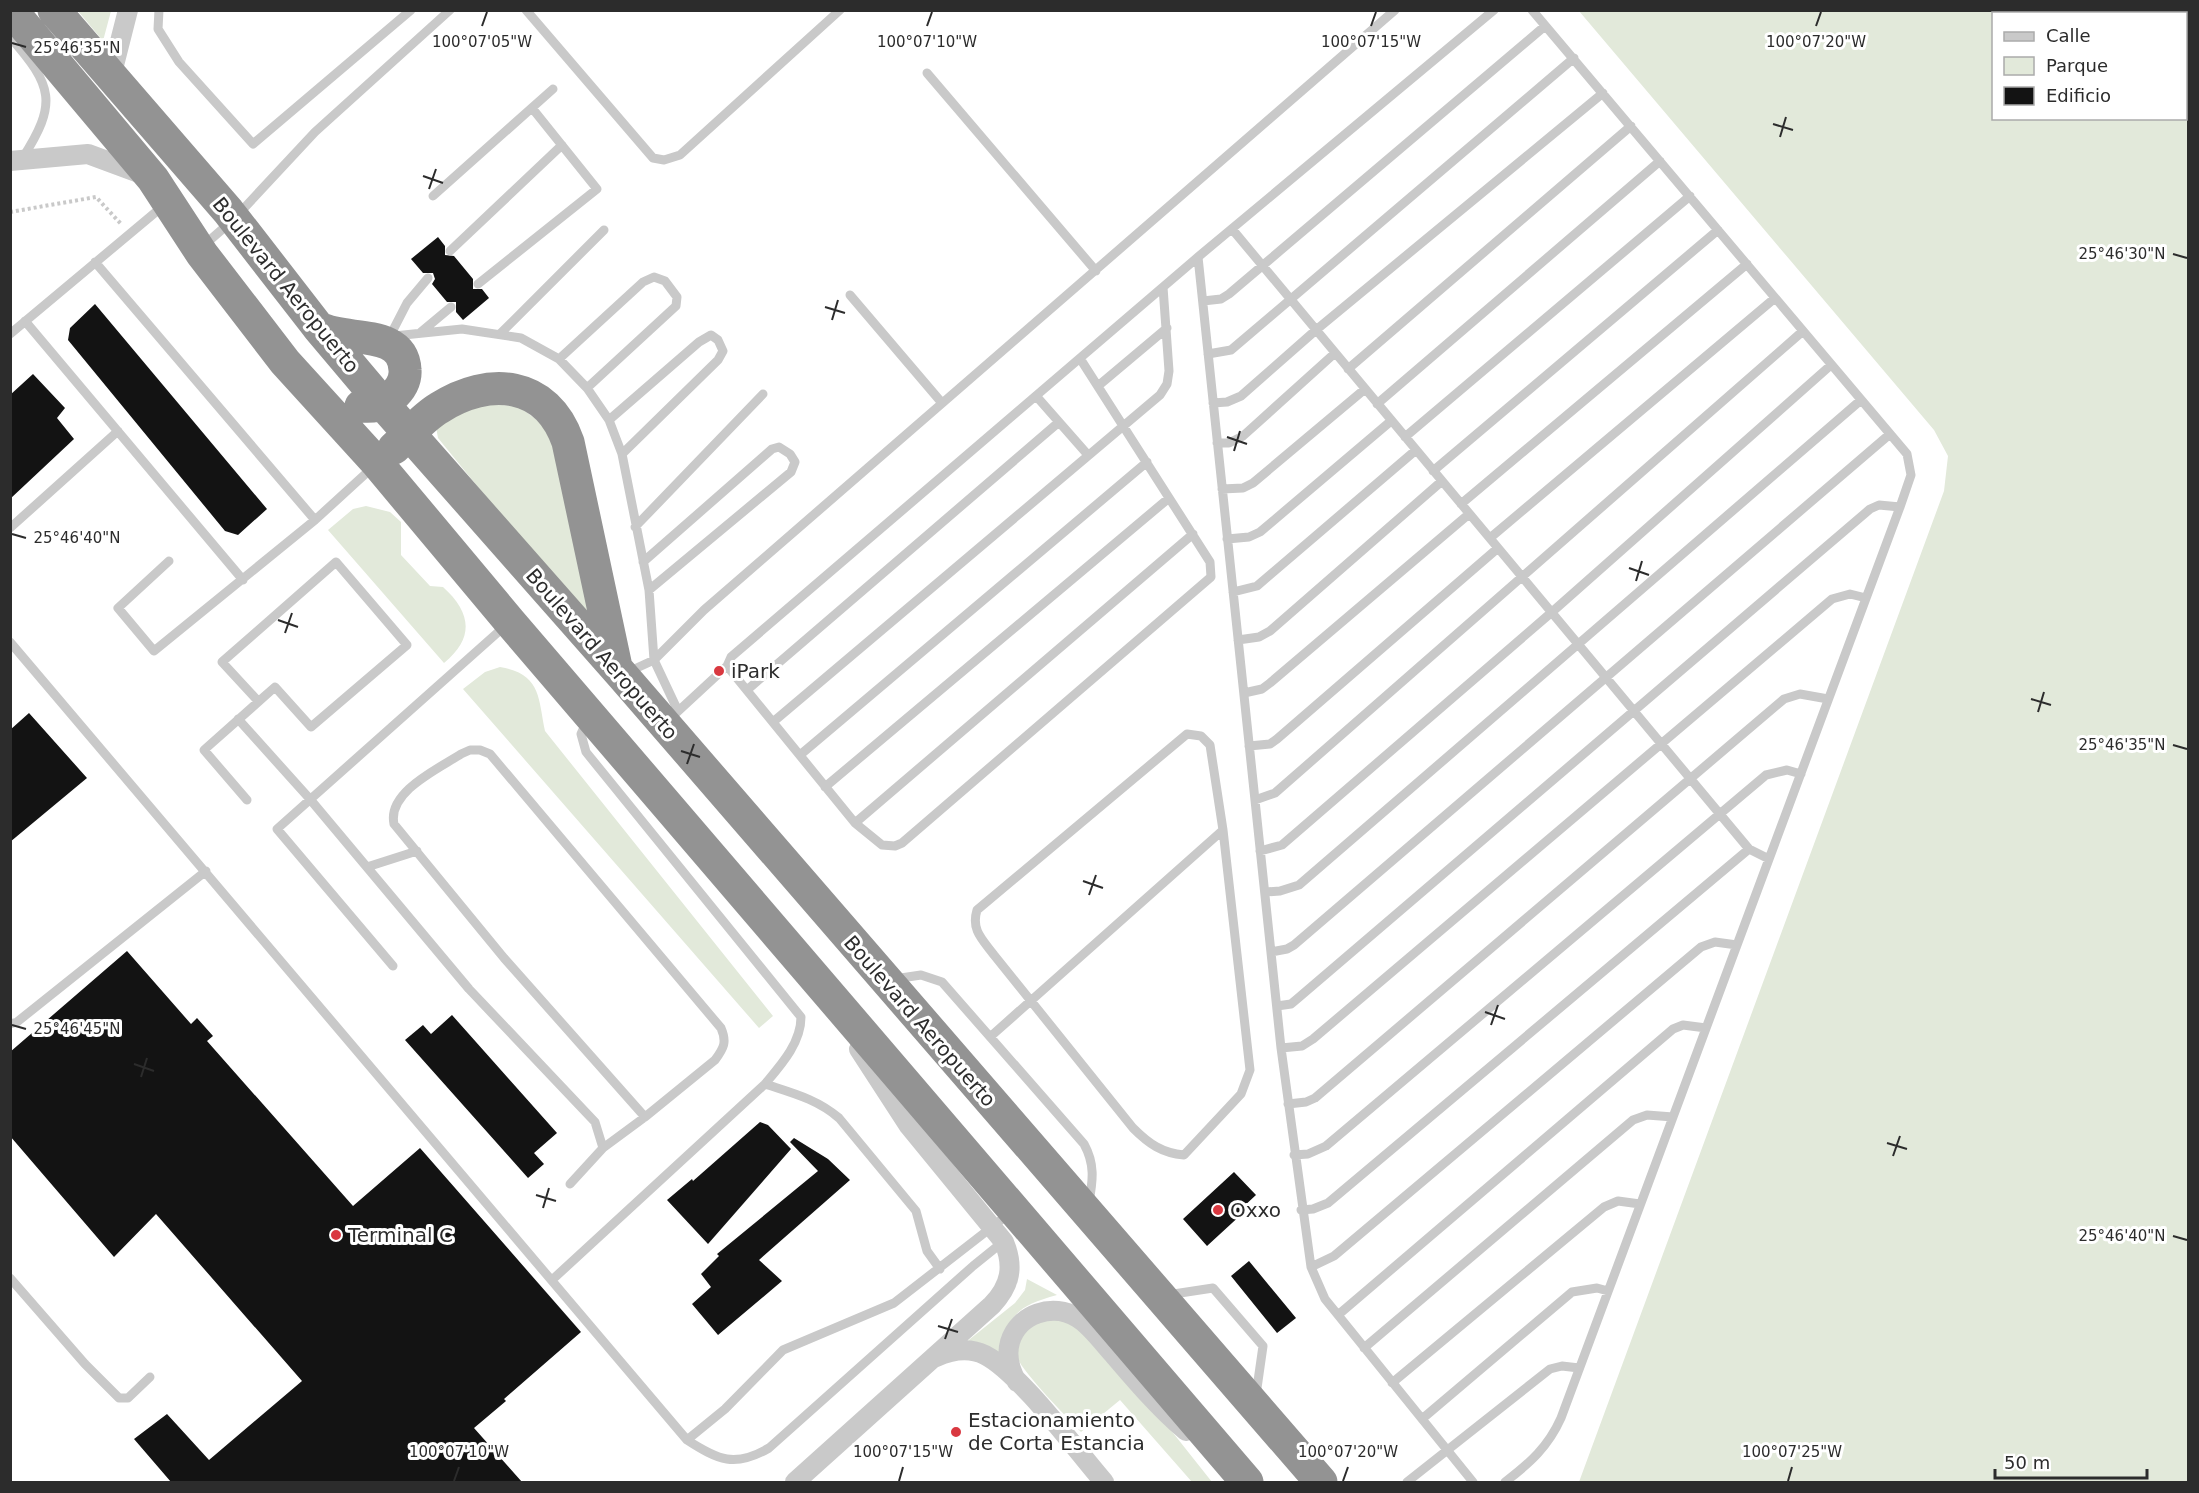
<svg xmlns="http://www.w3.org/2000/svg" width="2199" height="1493" font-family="'DejaVu Sans',sans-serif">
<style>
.green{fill:#e2e9da;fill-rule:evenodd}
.building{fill:#131313}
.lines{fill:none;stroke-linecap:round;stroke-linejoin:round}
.path{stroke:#c9c9c9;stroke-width:4;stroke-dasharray:3 3;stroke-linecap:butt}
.lane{stroke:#c9c9c9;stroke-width:9}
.street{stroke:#c9c9c9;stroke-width:20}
.highway{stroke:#939393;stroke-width:33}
.ticks{fill:none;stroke:#2c2c2c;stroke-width:2}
.poi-dot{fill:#d93840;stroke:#fff;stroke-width:2}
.labels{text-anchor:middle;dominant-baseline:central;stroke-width:6;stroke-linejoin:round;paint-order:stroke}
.street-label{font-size:20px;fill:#2c2c2c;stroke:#fff}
.poi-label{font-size:20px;fill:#2c2c2c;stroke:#fff;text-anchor:start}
.ticks-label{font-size:15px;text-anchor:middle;fill:#2c2c2c;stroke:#fff;stroke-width:6;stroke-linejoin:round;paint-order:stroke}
</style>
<rect width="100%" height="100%" fill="#fff"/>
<!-- green -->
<path class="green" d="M78,11H111L103,41Z
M1579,11H2188V1482H1579L1944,491L1948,456L1934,430ZM1994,14H2186V118H1994Z
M485,404L518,406L552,431L597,633L438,438L436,427L448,419Z
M366,506L390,512L401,522V555L430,586L443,587C471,612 475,638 444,663L328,530L353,509Z
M500,667C541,674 538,697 545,731L773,1016L759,1028L463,689L485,672Z
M1027,1279L1057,1295C1018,1306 1007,1314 1003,1354L965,1343L1015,1303L1025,1290Z
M1068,1313L1162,1419L1212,1482H1192L1120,1400L1081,1432C1069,1420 1023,1372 1018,1359C1014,1349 1017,1337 1019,1326Z"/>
<!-- building -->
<path class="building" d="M438,237L445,246V255L454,256L473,279V289H482L489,298L463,320L456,312V302H447L432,284L435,279L433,273H423L411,259Z
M95,304L267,509L238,535L225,531L68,340L70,328Z
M33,374L65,408L57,418L74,439L10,499V395Z
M29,713L87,778L10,842V730Z
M127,951L191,1024L197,1018L213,1036L207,1041L353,1206L420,1148L581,1332L504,1399L506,1401L474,1428L522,1482H171L134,1439L167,1414L209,1460L302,1381L156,1214L114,1257L10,1136V1052Z
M452,1015L557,1133L534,1153L544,1164L528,1178L405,1040L423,1025L431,1034Z
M760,1122L768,1125L791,1149L708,1244L667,1200L692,1179L693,1181Z
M794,1138L828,1159L850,1180L759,1260L782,1281L718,1335L692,1304L711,1287L701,1274L719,1256L717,1254L818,1171L790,1142Z
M1234,1172L1256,1195L1242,1208L1244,1212L1207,1246L1183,1219Z
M1249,1261L1296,1318L1277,1333L1231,1276Z"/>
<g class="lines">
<!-- path -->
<path class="path" d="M10,212L96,197L122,225"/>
<!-- lane -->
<path class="lane" d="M159,10L158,29L179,62L253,144L411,10
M526,10L653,158L664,160L680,155L840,10
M10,37C53,86 58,103 22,159
M927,73L1096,271
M433,196L553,89
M1232,229L1749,849L1769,859
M203,246L233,220L315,132L450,10
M450,251L562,145
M1198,257L1281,1048L1311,1267L1325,1299L1338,1315L1473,1482
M95,262L315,520
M478,284L597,189L532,108
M850,295L942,403
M1203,301L1221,299L1229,294L1545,26
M25,321L243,580
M421,332L451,307
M501,333L604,230
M10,334L163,206
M390,336L407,303L428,278
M394,336L462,329L521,338L559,359L587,388L609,420L622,454L649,590L654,660L678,711
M1208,354L1231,350L1574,58
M559,359L643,282L654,277L665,281L677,297L676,306L587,388
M1081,360L1210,562L1211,577L902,843L895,846L882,845L855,823L727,666L731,657L1198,257L1494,10
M1348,369L1631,126
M1098,386L1167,328
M1037,397L1088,455
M1213,403L1227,402L1241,396L1316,330L1603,93
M1377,404L1660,161
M609,420L699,342L711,335L718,340L723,351L718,360L622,454
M1405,437L1690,196
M1217,443H1229L1243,436L1335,353
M1433,471L1718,230
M1222,489L1243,488L1253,483L1365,389
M1461,504L1747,264
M635,527L763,394
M10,528L118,431
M1490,538L1775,298
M1227,539L1249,537L1260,532L1391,421
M169,561L118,608L154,651L315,520L373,467
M643,562L772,449L779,447L790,454L795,462L791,472L649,590
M1233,592L1257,586L1416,450
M1238,640L1259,637L1270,631L1442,481
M10,642L687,1440C718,1460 735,1468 769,1448L973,1266L1004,1241
M628,672L654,660L704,610L1395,10
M747,690L1059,422
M1244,693L1262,689L1270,683L1469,514
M674,715L727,666
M238,719L309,798L469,989L595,1122L603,1148L570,1184
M773,722L1160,395L1167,384L1169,371L1163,287
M1187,734L1201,736L1210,745L1223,830L1250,1070L1241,1094L1184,1155C1162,1153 1149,1144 1133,1128L994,955C982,939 971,930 977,910Z
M1249,746L1270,744L1277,739L1498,548
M470,750H480L490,754L721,1028C727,1042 724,1048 715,1060L645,1117L504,958L394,824C387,792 438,769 461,754Z
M800,755L1147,462
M825,787L1169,498
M247,800L204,750L275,687L311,727L407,645L336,562L222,662L258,701
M1255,800L1275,793L1803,331
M855,823L1193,534
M1260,851L1282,845L1552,612L1831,365
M367,867L417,851
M1265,892L1280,891L1299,885L1861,400
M1271,952L1287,949L1294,945L1890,434
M393,966L277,829L505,626
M894,979L921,975L942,982L1084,1144C1095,1164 1093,1180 1089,1202
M1277,1006L1291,1004L1297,999L1870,509L1879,505L1900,507
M10,1024L17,1022L206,871
M990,1037L1223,830
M1281,1048L1302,1046L1313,1039L1832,599L1850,594L1866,598
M765,1084C792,1093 817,1099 839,1118L916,1211L927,1251L940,1269
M1288,1104L1306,1102L1315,1098L1784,699L1800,694L1828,699
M603,1148L645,1117
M1294,1155L1308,1154L1326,1146L1766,775L1787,770L1801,774
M1301,1210L1313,1209L1328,1203L1749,849
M1311,1267L1334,1256L1701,947L1715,942L1737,945
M10,1278L85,1364L119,1398H128L150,1377
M552,1280L765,1084C781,1065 801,1043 801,1017L586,752L581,734L587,721
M1167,1295L1213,1288L1263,1346L1256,1395
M1338,1315L1673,1029L1683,1025L1706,1028
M1364,1348L1633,1120L1647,1115L1673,1117
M1392,1383L1604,1207L1618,1201L1640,1204
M1422,1419L1572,1292L1597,1288L1608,1291
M687,1440L725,1409L783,1350L894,1303L1010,1213
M1407,1482L1550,1369L1562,1366L1579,1368
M1505,1482C1530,1463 1548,1447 1561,1418L1900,507L1911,475L1907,454L1532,10"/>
<!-- street -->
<path class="street" d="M111,77L128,10
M10,161L88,154L142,174
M936,1357C952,1350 969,1347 985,1355C1020,1373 1076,1450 1104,1482
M1017,1382C1010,1370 1006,1356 1010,1342C1018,1314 1053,1302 1078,1318C1091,1326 1102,1342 1113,1354C1136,1381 1159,1408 1186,1431
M795,1482L992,1305C1011,1285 1014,1266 1004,1242L909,1126L859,1049"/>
<!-- highway -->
<path class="highway" d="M11,10L153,179L202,254L285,362L377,463L510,622L1247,1482
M54,10L228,211L318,327L383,404L622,675L1321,1482
M318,327C343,343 403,327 405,370C406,382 399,391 391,398C381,406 373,407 361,406
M394,448C409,435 422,418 439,408C489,376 547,381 568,442L616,667"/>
</g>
<!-- ticks -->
<path class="ticks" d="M482,26L487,12M927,26L932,12M1371,26L1376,12M1816,26L1821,12M12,43L26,47M1773,124L1793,130M1780,137L1786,117M423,176L443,183M429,189L436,169M2173,254L2187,258M825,307L845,313M832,320L838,300M1227,437L1247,444M1234,451L1240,431M12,534L26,538M1629,568L1649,575M1636,581L1642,561M278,620L298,627M285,633L292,613M2031,699L2051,705M2038,712L2044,692M2173,745L2187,749M681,751L700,757M687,764L694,744M1083,881L1103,888M1089,895L1096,875M1485,1012L1505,1019M12,1025L26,1029M1491,1025L1498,1005M134,1064L154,1071M141,1077L147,1058M1887,1143L1907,1149M1893,1156L1900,1136M536,1195L556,1201M543,1208L549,1188M2173,1236L2187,1240M938,1326L958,1332M945,1339L952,1319M454,1481L459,1467M899,1481L903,1467M1343,1481L1348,1467M1788,1481L1792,1467"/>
<!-- markers -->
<g class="poi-dot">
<circle cx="719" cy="671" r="6"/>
<circle cx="1218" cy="1210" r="6"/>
<circle cx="336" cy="1235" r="6"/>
<circle cx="956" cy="1432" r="6"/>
</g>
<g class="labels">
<!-- street labels -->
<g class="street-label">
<text transform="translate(286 285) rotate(51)">Boulevard Aeropuerto</text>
<text transform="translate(602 654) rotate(49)">Boulevard Aeropuerto</text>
<text transform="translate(920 1021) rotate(49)">Boulevard Aeropuerto</text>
</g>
<!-- poi labels -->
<g class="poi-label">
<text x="731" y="671">iPark</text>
<text x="1230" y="1210">Oxxo</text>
<text x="348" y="1235">Terminal C</text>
<text x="968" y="1420">Estacionamiento<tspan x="968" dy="23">de Corta Estancia</tspan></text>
</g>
</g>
<g class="ticks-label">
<text x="482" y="47">100°07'05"W</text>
<text x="927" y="47">100°07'10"W</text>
<text x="1371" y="47">100°07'15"W</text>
<text x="1816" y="47">100°07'20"W</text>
<text x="77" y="53">25°46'35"N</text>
<text x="2122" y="259">25°46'30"N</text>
<text x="77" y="543">25°46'40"N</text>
<text x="2122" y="750">25°46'35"N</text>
<text x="77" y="1034">25°46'45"N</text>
<text x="2122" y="1241">25°46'40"N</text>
<text x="1348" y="1457">100°07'20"W</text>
<text x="459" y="1457">100°07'10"W</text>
<text x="903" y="1457">100°07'15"W</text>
<text x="1792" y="1457">100°07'25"W</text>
</g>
<!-- border -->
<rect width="2199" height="1493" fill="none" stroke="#2c2c2c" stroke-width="24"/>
<!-- legend -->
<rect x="1992" y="12" width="195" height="108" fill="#ffffff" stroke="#ababab" stroke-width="1.5"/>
<rect x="2004" y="32" width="30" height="9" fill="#c9c9c9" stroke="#ababab" stroke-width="1.5"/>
<text x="2046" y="42" font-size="18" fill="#2c2c2c">Calle</text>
<rect x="2004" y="57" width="30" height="18" fill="#e2e9da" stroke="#ababab" stroke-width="1.5"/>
<text x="2046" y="72" font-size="18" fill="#2c2c2c">Parque</text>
<rect x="2004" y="87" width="30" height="18" fill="#131313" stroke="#ababab" stroke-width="1.5"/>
<text x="2046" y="102" font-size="18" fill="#2c2c2c">Edificio</text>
<!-- scale -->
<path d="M1995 1469v9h152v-9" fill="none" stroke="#2c2c2c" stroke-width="3"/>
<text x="2004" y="1469" font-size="18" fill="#2c2c2c" stroke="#ffffff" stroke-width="4.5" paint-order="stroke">50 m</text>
</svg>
